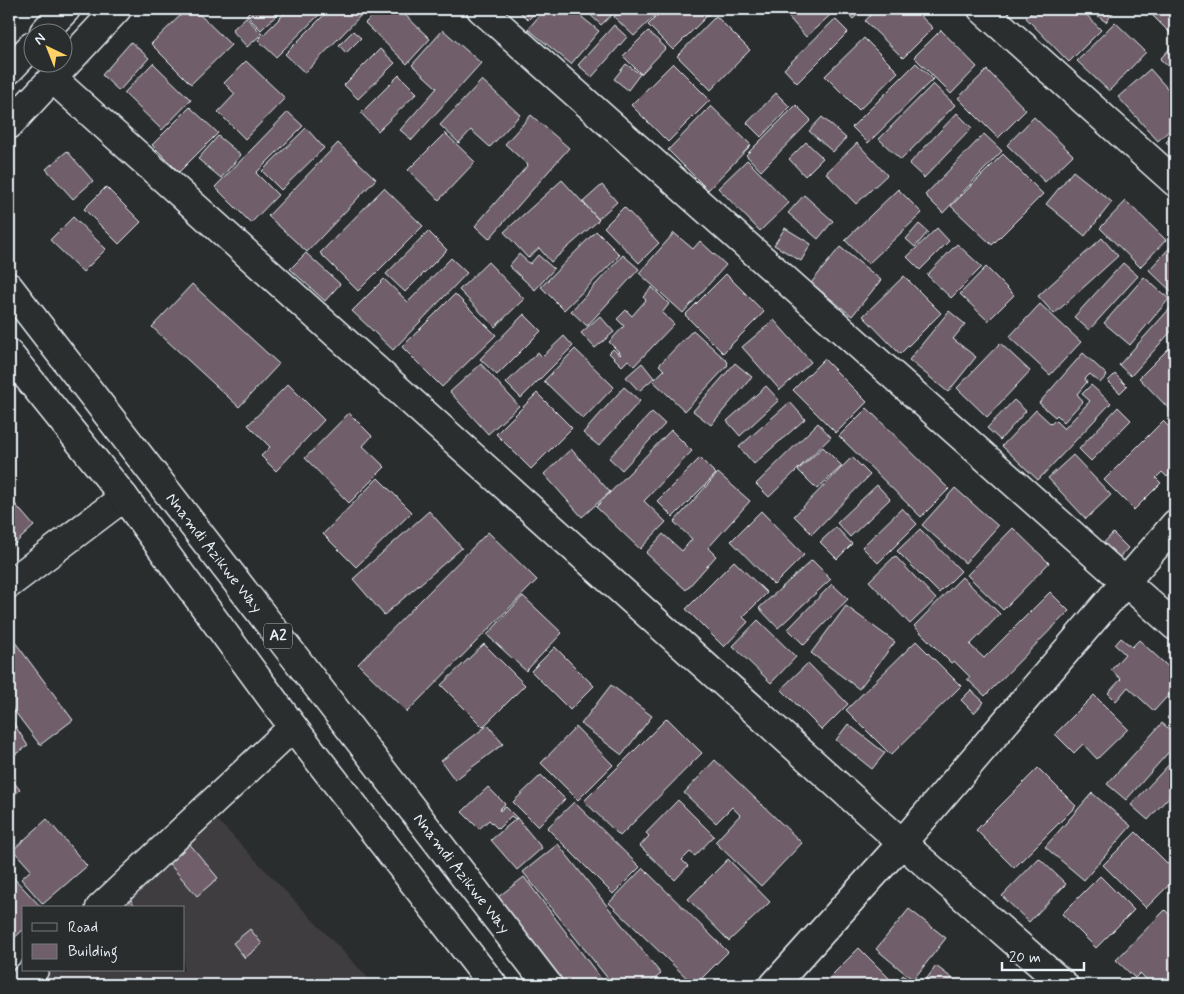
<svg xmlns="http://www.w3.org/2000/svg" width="1184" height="994" font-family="Mynerve,sans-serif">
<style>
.built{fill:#3f3c40}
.building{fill:#6f5f6a;stroke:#e8f1f8}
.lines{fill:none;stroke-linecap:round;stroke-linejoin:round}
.street-casing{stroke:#e8f1f8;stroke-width:31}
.secondary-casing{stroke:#e8f1f8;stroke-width:31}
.highway-casing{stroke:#e8f1f8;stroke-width:31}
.street{stroke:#2a2d2e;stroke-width:28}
.secondary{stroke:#2a2d2e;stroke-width:28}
.highway{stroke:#2a2d2e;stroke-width:28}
.labels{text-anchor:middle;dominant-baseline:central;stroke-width:4;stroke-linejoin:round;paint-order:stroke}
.shield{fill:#2a2d2e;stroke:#afb6bb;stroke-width:1}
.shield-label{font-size:15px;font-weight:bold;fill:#e8f1f8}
.street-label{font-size:16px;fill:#e8f1f8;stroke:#2a2d2e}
</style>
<rect width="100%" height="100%" fill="#2a2d2e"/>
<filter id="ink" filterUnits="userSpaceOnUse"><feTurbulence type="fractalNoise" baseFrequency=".02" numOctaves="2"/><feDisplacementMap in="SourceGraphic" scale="10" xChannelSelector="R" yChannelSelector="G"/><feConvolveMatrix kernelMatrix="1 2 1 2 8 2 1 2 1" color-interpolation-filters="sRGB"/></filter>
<g filter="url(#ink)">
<!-- built -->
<path class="built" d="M199,801L375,985H10L25,970H184V908H89Z"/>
<!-- building -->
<path class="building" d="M187,9H194L231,45L191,84L151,44Z
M252,9H283L261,30L246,15Z
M289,9H325L276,57L258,40Z
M330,9H367L305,73L285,54Z
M379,9H399L430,39L407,64L365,23Z
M517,9H539L528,20Z
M545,9H572L599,31L571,64L528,29Z
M584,9H618L601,25Z
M623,9H662L634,36L614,17Z
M664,9H703L709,14L673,50L648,25Z
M789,9H837L806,37L785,13Z
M844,9H864L853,19Z
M876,9H913L933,28L903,58L865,21Z
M1035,9H1081L1101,30L1069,62L1026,18Z
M1088,9H1116L1106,22Z
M1146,9H1175V29L1171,34Z
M716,16L750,50L711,90L677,56Z
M246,17L262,34L247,47L232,30Z
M835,19L848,32L797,83L784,69Z
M1115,22L1146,52L1109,91L1077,61Z
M614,25L627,37L592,77L578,65Z
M443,30L481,63L412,140L400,130L437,88L412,65Z
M941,30L977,67L951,94L914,57Z
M353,31L361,38L346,53L339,45Z
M648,31L666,48L641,74L623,56Z
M864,38L898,72L859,110L825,76Z
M131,42L149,58L119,91L102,75Z
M1175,43V73L1160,59Z
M380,49L395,63L358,99L344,85Z
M246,61L285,98L245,139L218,112L235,94L224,83Z
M153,63L191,100L162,130L124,93Z
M673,63L710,100L668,142L631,105Z
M916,63L933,79L868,143L852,127Z
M626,64L640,74L628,90L614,79Z
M1150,69L1175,97V125L1158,141L1118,97Z
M987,70L1026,110L998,138L958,98Z
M399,75L417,93L378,131L361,113Z
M482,80L520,115L490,147L471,130L459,143L440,125Z
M933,84L955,105L901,160L879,139Z
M776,93L790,107L761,137L747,123Z
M796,105L811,120L761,171L746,155Z
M711,106L751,145L708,190L668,150Z
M190,107L218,133L179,172L152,145Z
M288,112L303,126L256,173L278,195L251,223L215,187Z
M957,113L972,128L924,178L909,164Z
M531,115L569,148L489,239L475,226L528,165L505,144Z
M822,117L846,138L833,152L809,131Z
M1034,117L1073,155L1045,182L1007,145Z
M306,128L324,148L281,190L262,171Z
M445,133L475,162L439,200L408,170Z
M1175,133V152L1166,142Z
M984,134L1002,151L943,213L925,195Z
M218,136L241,155L221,178L198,159Z
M806,142L823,158L805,176L789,159Z
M338,143L376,179L307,252L268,216Z
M857,143L887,175L856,204L826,173Z
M67,151L93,181L73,199L46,169Z
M1003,154L1043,194L992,245L951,206Z
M747,160L789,203L760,231L718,188Z
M1073,171L1112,202L1085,236L1046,204Z
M562,180L599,220L551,262L539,248L528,258L504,232Z
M602,185L617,202L598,219L583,202Z
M106,187L141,222L119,244L84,209Z
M384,188L423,226L358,291L320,253Z
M898,189L922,213L868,264L845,240Z
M804,195L833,221L818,239L788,213Z
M1126,201L1166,240L1140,267L1100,228Z
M624,207L659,243L639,263L604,227Z
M73,217L106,249L83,272L50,240Z
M919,224L928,232L915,247L906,239Z
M785,228L811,244L801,261L774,245Z
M937,228L949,241L920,270L907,257Z
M428,231L447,250L405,292L386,274Z
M596,231L620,255L564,310L541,287Z
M674,233L693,249L700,241L726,265L683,313L639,273Z
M1102,238L1118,256L1054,314L1038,296Z
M1175,242V295L1149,270Z
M957,244L982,267L951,298L927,275Z
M840,247L881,280L852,316L811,283Z
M306,253L340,284L325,301L290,269Z
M519,254L530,264L538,255L554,269L535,290L509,266Z
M623,255L639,269L587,326L571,311Z
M451,258L467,273L393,350L352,311L384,279L408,302Z
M488,262L524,299L495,327L459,290Z
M1123,263L1138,276L1089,330L1074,317Z
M986,267L1014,295L988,321L960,294Z
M726,274L764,312L723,353L685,315Z
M904,276L941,313L900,354L863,316Z
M1144,277L1169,299L1130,345L1104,323Z
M192,284L279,364L239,407L152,327Z
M652,287L669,304L662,313L674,324L634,366L628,360L622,366L609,353L613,349L620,355L621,354L609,342L624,326L617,319L626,310L632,316L646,300L643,297Z
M455,294L496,335L442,387L402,347Z
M1040,304L1081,342L1050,375L1009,337Z
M1173,305L1175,307V327L1131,376L1119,365Z
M949,311L965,324L953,339L976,357L948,392L909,360Z
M524,314L541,331L497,375L480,359Z
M600,316L614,332L595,348L581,333Z
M774,320L811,362L780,390L742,347Z
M693,330L728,362L727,364L728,365L685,411L653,381L664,370L659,365Z
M564,336L573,346L521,398L506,383L538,352L542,357Z
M1000,343L1030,371L987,417L957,388Z
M575,349L614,387L583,419L544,381Z
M1168,349L1175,357V415L1139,378Z
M1083,353L1107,375L1100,383L1090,374L1085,379L1087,382L1077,394L1083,401L1064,422L1057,415L1055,417L1039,403Z
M824,359L867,402L836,433L793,390Z
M642,363L654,378L639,391L626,377Z
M735,363L752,377L711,425L693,411Z
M481,364L519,406L488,434L450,392Z
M1115,374L1127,386L1120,393L1108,381Z
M288,384L324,420L276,471L261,456L270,447L248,425Z
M1091,385L1111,403L1038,480L1002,446L1036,410L1051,424L1055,420L1064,429L1090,401L1082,394Z
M766,386L779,400L740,436L727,421Z
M624,387L640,401L599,446L583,433Z
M537,393L572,428L531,469L496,434Z
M1014,400L1026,411L1000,440L987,428Z
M790,402L805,419L754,464L739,447Z
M1118,407L1131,420L1091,461L1079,449Z
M867,408L949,489L921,517L839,436Z
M652,412L665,424L622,470L609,458Z
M349,413L372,436L363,446L385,467L349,503L305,458Z
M1163,421L1175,433V469L1167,477L1162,472L1156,478L1161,483L1134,510L1104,480Z
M818,423L831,437L769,497L756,484Z
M671,430L692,451L644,501L666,522L640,549L596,507Z
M823,447L842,466L817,489L798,470Z
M571,449L610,492L582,517L544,474Z
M1073,455L1111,495L1086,519L1048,478Z
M852,457L870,475L812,534L794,516Z
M700,458L716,474L673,517L657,501Z
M718,473L750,501L708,548L716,556L686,590L646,553L663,534L682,551L692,539L674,522Z
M378,478L412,512L356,567L323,534Z
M877,485L890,499L850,537L837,523Z
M955,488L998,526L965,563L922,525Z
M9,497L34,526L9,549Z
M902,508L917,524L878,563L862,547Z
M429,511L462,548L384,615L353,579Z
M761,511L804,555L774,585L731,541Z
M836,527L852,544L837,559L820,542Z
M1013,528L1049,563L1003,610L967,575Z
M920,529L961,571L939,593L897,551Z
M488,532L537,580L407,712L358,664Z
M1113,533L1128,548L1113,564L1098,549Z
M895,556L936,599L910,624L869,581Z
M812,560L831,579L778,628L759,608Z
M734,561L767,593L743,617L748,622L724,647L686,609Z
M962,577L1000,614L970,645L984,658L1050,592L1069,611L985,696L967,679L970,677L954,661L951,663L914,626Z
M832,584L848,599L804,645L788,629Z
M523,596L562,633L526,671L487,635Z
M846,606L895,642L859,689L811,653Z
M758,620L796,657L771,683L733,646Z
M9,634L73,720L40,745L9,704Z
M1121,638L1132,647L1139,640L1175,673V688L1154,711L1128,687L1116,701L1108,693L1121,679L1111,670L1125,654L1115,645Z
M916,641L961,686L891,755L846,710Z
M484,644L525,685L483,727L441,685Z
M555,647L594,686L570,710L531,671Z
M808,663L848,704L822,730L781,689Z
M611,685L652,716L622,755L581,724Z
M971,690L984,702L974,713L961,700Z
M1094,695L1128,729L1097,759L1083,744L1074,753L1055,734Z
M1175,708V726L1167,718Z
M9,716L28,746L9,758Z
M667,718L702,753L620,836L584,801Z
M1162,723L1175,734V745L1126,800L1107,784Z
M848,724L885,753L872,769L836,740Z
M488,725L503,744L455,780L441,761Z
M576,727L613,765L578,800L541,763Z
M1175,758V790L1148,820L1131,805Z
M715,760L802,843L761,886L715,842L740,815L732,807L716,823L684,793Z
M1038,768L1076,806L1014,868L976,830Z
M541,775L565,799L538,827L513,802Z
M9,776L20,790L9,799Z
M488,787L505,804L499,810L500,811L505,806L517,818L515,819L511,816L498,829L489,820L479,829L462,812Z
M1092,793L1131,826L1084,880L1045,847Z
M678,800L714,836L695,856L690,852L682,860L688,866L675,880L640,846L649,836L646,833Z
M574,802L640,867L613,894L547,828Z
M517,818L542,848L517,870L491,840Z
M47,819L87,866L43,904L21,879L31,870L13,850Z
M1136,832L1175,871V879L1146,908L1103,865Z
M188,842L218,878L197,896L166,860Z
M558,844L661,974L647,985H613L523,872Z
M1039,858L1066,884L1029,922L1002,896Z
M728,859L770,902L729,941L688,899Z
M643,868L728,952L695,985H694L609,903Z
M9,873L42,908H24V929L9,943Z
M1100,876L1134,910L1096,948L1062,914Z
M524,877L606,985H566L498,897Z
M129,898L137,908H117Z
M909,909L946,938L913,980L876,949Z
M1165,910L1175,920V980L1170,985H1152L1140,973L1135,978L1116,960Z
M250,929L262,944L245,958L233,943Z
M859,948L893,982L890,985H822Z
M936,966L961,985H922Z
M903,975L915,985H895Z"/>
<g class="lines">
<!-- street casing -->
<g class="street-casing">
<path id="street" d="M481,9L1175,626
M982,9L1175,182
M53,79L902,843L1064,985
M9,584L124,497
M100,908L293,727
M18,985L34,970
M774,985L902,843L1175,524"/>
</g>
<!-- secondary casing -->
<g class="secondary-casing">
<path id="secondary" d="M44,32L66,9
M9,70L32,46
M9,125L117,9"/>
</g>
<!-- highway casing -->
<g class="highway-casing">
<g id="highway">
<path id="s1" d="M9,287L548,985"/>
<path d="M9,354L124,497L293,727L493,985"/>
</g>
</g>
<!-- street -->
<use href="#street" class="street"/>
<!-- secondary -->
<use href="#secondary" class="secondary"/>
<!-- highway -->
<use href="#highway" class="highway"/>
</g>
</g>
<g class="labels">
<!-- shield labels -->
<rect class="shield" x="264" y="623.5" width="28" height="25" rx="4"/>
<g class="shield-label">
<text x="278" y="636">A2</text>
</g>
<!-- street labels -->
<g class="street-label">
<text stroke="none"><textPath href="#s1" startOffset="336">Nnamdi Azikwe Way</textPath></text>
<text stroke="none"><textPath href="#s1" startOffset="741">Nnamdi Azikwe Way</textPath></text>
</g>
</g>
<!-- margin -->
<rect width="1184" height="994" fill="none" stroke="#2a2d2e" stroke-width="30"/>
<rect x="15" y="15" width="1154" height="964" fill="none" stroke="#e8f1f8" stroke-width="2" filter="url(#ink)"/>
<!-- legend -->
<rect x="22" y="906" width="162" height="65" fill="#2a2d2e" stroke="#767b7f"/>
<rect x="32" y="923" width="25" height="8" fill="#2a2d2e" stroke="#767b7f"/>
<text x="68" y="932" font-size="15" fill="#e8f1f8">Road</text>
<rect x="32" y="944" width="25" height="15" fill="#6f5f6a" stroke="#767b7f"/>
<text x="68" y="956" font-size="15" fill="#e8f1f8">Building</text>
<!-- north arrow -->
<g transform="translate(48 48) rotate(317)"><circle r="24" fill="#2a2d2e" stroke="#767b7f"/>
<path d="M0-4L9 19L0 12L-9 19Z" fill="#ffd166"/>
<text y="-8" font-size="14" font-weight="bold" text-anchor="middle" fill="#e8f1f8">N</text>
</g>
<!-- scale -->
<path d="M1002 962v8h82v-8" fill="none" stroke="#e8f1f8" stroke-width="2.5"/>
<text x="1009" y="962" font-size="15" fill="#e8f1f8" stroke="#2a2d2e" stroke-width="4" paint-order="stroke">20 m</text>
</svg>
